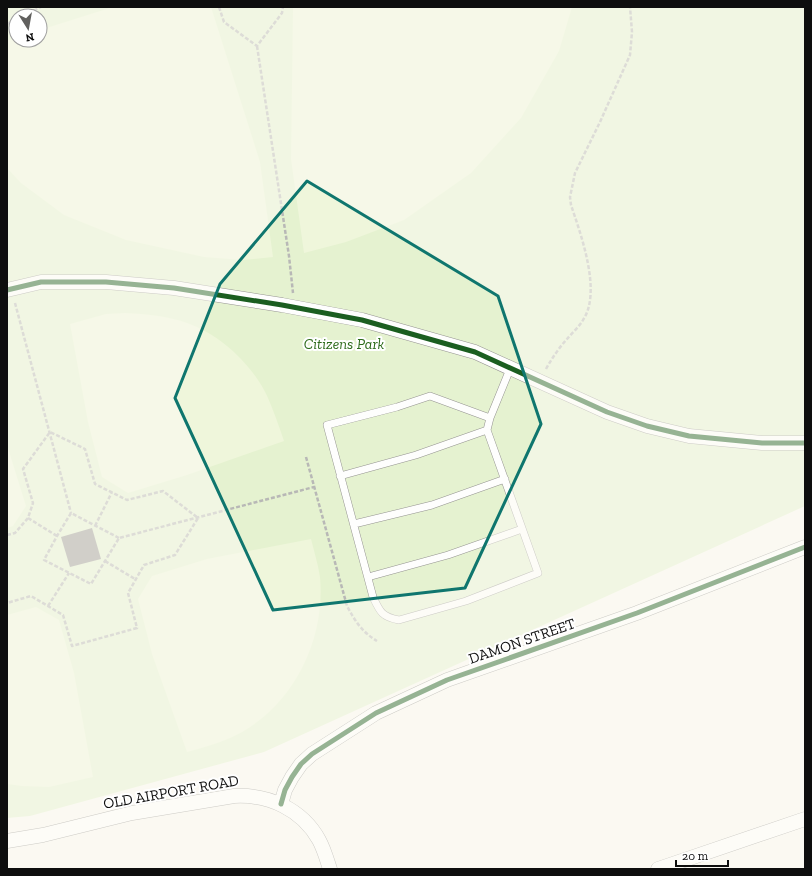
<svg xmlns="http://www.w3.org/2000/svg" width="812" height="876" font-family="'Zilla Slab',serif">
<style>
.green{fill:#e5f2d0;fill-rule:evenodd}
.pitch{fill:#eff6db}
.building{fill:#9e9c98}
.lines{fill:none;stroke-linecap:round;stroke-linejoin:round}
.service-casing{stroke:#959491;stroke-width:8}
.minor-casing{stroke:#959491;stroke-width:15}
.path{stroke:#b8b8b6;stroke-width:2.5;stroke-dasharray:4 2;stroke-linecap:butt}
.service{stroke:#fefefd;stroke-width:7}
.minor{stroke:#fefefd;stroke-width:14}
.cycleway-casing{stroke:#fff;stroke-width:8}
.cycleway{stroke:#1b5e20;stroke-width:5}
.marked{fill:none;stroke:#0f766e;stroke-width:3;stroke-linejoin:round}
.labels{text-anchor:middle;dominant-baseline:central;stroke-width:4;stroke-linejoin:round;paint-order:stroke}
.park-label{font-size:15px;font-style:italic;fill:#2c6a19;stroke:#fff}
.street-label{font-size:15px;fill:#0e0e0e;stroke:#fff}
</style>
<rect width="100%" height="100%" fill="#fbf9f2"/>
<!-- green -->
<path class="green" d="M7,7H805V506L264,752L30,816L7,818ZM16,16H40V40H16Z"/>
<!-- pitch -->
<path class="pitch" d="M113,7H211L260,162L273,257L243,260L204,257L126,240L64,215L21,183L7,168V41L16,37V40H40V30Z
M293,7H572L559,51L521,118L471,173L404,220L346,242L304,253L291,159Z
M125,313C146,314 168,316 187,323C221,335 253,365 268,398C274,412 279,426 284,441L187,475L128,493L102,477L88,422L70,324L106,314Z
M7,445L26,506L13,526L7,528Z
M311,539C314,551 318,564 320,577C326,642 291,711 230,738C216,744 202,748 187,752L152,654L138,599L152,576L207,559Z
M36,607L59,620L74,673L93,777L49,787L22,786L7,784V615Z"/>
<!-- building -->
<path class="building" d="M92,528L101,559L70,567L61,537Z"/>
<g class="lines">
<!-- service casing -->
<g class="service-casing">
<path id="service" d="M490,418L430,396L397,407L327,425L373,597C380,612 382,617 399,620L466,601L538,573L487,430L490,418L510,369
M340,476L416,455L487,430
M354,524L432,505L505,479
M368,577L448,555L522,529"/>
</g>
<!-- minor casing -->
<g class="minor-casing">
<path id="minor" d="M7,290L41,282H106L174,288L282,305L362,320L475,352L607,412L647,426L689,436L762,443H805
M281,804L285,790L292,777L301,764L312,754L376,713L447,680L637,613L805,547
M7,841L43,835L132,813L234,796C268,794 302,809 319,840C324,849 327,860 330,869
M658,869L805,819"/>
</g>
<!-- path -->
<path class="path" d="M219,7L224,22L257,46L282,13L283,7
M23,16L41,7
M7,24L16,19
M257,46L289,256L293,293
M15,303L71,513
M546,369C552,358 559,348 567,339C572,333 579,327 583,320C602,292 581,235 571,205L570,197L575,173L600,122L630,55L632,32L630,7
M306,457L347,606C355,621 362,632 377,641
M28,518L57,536
M95,526L112,492
M7,535L15,533L28,518L33,503L23,469L50,432L85,449L95,484L127,500L163,491L198,518L175,555L144,565L128,593L137,628L72,646L63,615L31,596L7,603
M119,538L71,513L57,536L44,560L91,584L119,538L314,487
M105,561L135,579
M48,606L69,573"/>
<!-- service -->
<use href="#service" class="service"/>
<!-- minor -->
<use href="#minor" class="minor"/>
<!-- cycleway casing -->
<g class="cycleway-casing">
<path id="cycleway" d="M7,290L41,282H106L174,288L282,305L362,320L475,352L607,412L647,426L689,436L762,443H805
M281,804L285,790L292,777L301,764L312,754L376,713L447,680L637,613L805,547"/>
</g>
<!-- cycleway -->
<use href="#cycleway" class="cycleway"/>
</g>
<!-- marked area -->
<path d="M0 0H812V876H0ZM307,181L498,296L541,424L465,588L273,610L175,398L220,284Z" fill="#fbf9f2" fill-opacity=".55" fill-rule="evenodd"/>
<path class="marked" d="M307,181L498,296L541,424L465,588L273,610L175,398L220,284Z"/>
<g class="labels">
<!-- park labels -->
<g class="park-label">
<text x="344" y="344">Citizens Park</text>
</g>
<!-- street labels -->
<g class="street-label">
<text transform="translate(522 641) rotate(-19)">DAMON STREET</text>
<text transform="translate(171 792) rotate(-10)">OLD AIRPORT ROAD</text>
</g>
</g>
<!-- border -->
<rect width="812" height="876" fill="none" stroke="#0e0e0e" stroke-width="16"/>
<!-- north arrow -->
<g transform="translate(28 28) rotate(169)"><circle r="19" fill="#ffffff" stroke="#9f9f9f"/>
<path d="M0-3L7 15L0 10L-7 15Z" fill="#61605e"/>
<text y="-6" font-size="11" font-weight="bold" text-anchor="middle" fill="#0e0e0e">N</text>
</g>
<!-- scale -->
<path d="M676 860v6h52v-6" fill="none" stroke="#0e0e0e" stroke-width="2"/>
<text x="682" y="860" font-size="12" fill="#0e0e0e" stroke="#ffffff" stroke-width="3" paint-order="stroke">20 m</text>
</svg>
